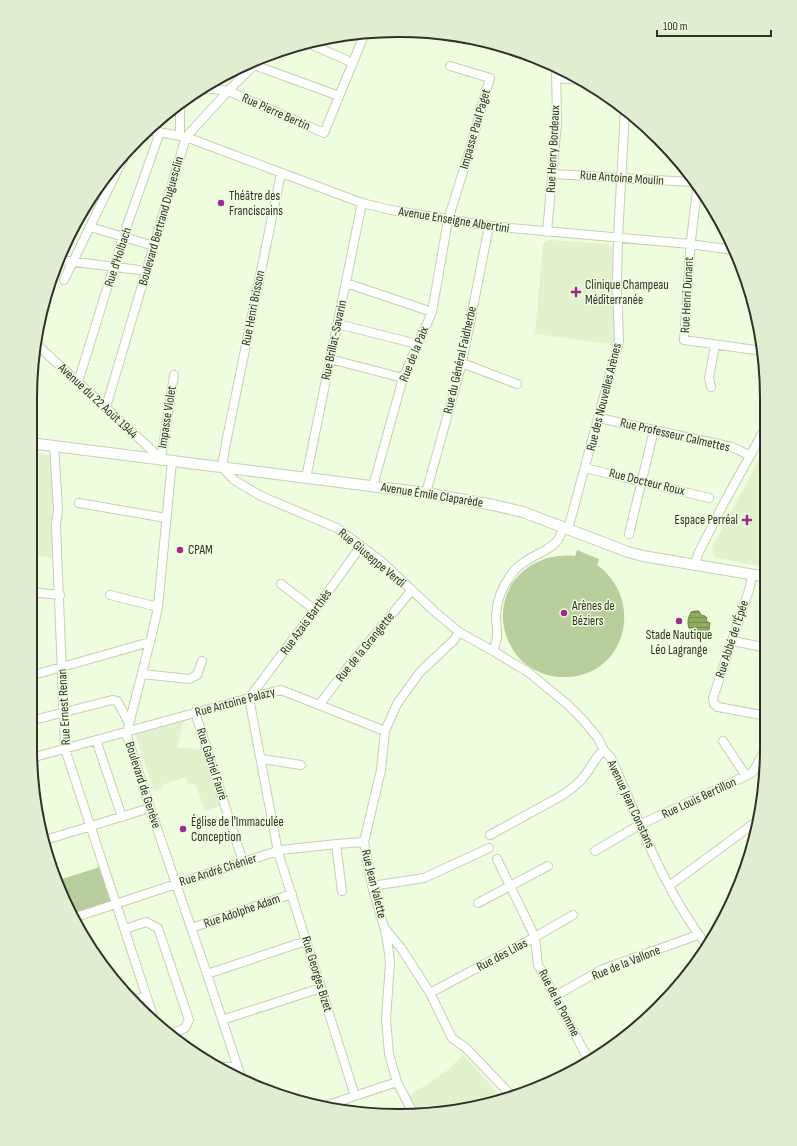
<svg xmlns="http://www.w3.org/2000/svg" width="797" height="1146" font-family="'Sofia Sans Condensed',sans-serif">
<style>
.built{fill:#e1f2cd}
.green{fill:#b8ce9c}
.water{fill:url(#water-rules);stroke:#71884f}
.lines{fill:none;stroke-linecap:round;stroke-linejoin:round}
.minor-casing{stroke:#c4d0b4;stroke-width:10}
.major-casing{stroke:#c4d0b4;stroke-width:12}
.minor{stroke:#fff;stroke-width:8}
.major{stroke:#fff;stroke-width:10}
.poi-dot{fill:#9f2c88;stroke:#effddf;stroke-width:1.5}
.labels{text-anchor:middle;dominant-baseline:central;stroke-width:3;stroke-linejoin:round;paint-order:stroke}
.street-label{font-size:13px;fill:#2e3327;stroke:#effddf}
.poi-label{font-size:13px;fill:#2e3327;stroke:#effddf;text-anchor:start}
.rim{fill:none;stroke:#2e3327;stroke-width:2}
</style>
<defs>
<pattern id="water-rules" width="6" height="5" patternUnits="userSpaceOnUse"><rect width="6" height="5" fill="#8ead60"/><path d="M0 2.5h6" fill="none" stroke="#748d4f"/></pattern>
</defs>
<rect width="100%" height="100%" fill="#effddf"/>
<!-- built -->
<path class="built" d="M549,240L608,244L612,248L616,340V345L537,334L535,332L543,244Z
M767,445V567L716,558L712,552L713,545Z
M30,452L51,455L54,558L30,555Z
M184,720L177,747L203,750L220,806L205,811L196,785L188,783L186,777L162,785V788L154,791L135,733Z
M463,1055L503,1098L470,1109L417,1111L409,1096L444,1073Z"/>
<!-- green -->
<path class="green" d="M577,550L599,559L597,565C647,601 624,680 562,677C548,677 534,671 523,662C510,650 502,631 503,613C505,575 539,552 575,556Z
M103,866L116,904L76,917L59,880Z"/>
<!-- water -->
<path class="water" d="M695,611H699L701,615L705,616L707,618L706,621L710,623L709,630H706L704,632L693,631L689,628C687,622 688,618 691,612Z"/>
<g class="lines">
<!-- minor casing -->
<g class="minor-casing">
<path id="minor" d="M308,43L353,63
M254,65L339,96
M556,78L580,80
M197,90L214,89L228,91L324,133L365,33
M147,130L186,137L362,203L391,210L489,226L690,244L734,250
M180,136V103
M553,174L691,182
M697,190L691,240L684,340L762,351
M90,227L154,246
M547,232L557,123L556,67
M60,260L147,271
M64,280L123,159
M346,283L432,312
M338,324L417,344
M35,343L142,441L161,459
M330,359L403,378
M462,363L517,384
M78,382L123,237L160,132
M711,387L709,378L715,345
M106,407L186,137L228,91L254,65L258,58
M599,418L732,447L739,450L750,456
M226,443L281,173
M54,446L58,510L56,525L65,749L156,1025
M225,448L222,467L234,480L261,496L337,528L381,561L434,611L459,632L493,651L528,672L567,704L583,720L597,737L604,750L611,758C640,823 664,891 708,947
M161,459L174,375
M172,461L158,607L153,630L127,732V736L150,808L207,974L241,1077
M585,468L709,498
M306,478L362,203
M373,486L403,378L432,312L448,220L467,159L490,78L450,66
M426,493L462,363L489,226
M79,503L166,518
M568,529L619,341L617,286L618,237L625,110
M629,534L654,430
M695,565L698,554L725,501L767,425
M752,574L750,587L713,698L714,704L718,707L767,716
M281,584L315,610
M30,592L60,595
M110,595L158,607
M733,641L767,648
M493,651C500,636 496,630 496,615C497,601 501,589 509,578C513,571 519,565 526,561C536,554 550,550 557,541C560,537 562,532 564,527
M142,674L189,679L197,675L202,661
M30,676L150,642
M319,705L345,671L411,591
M195,712L243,862
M30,721L112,700L117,701L129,723
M96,740L122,817
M723,741L746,776
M31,758L249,698L281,690L385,731
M262,759L301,765
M490,835L561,796C570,790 579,784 585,775C592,767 595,757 604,750
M42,841L150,808
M336,844L342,891
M595,851L639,825L746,776L753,772L767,746
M497,859L535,937L538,965L585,1053L590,1058
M372,886L424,878L489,848
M669,886L760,819
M478,903L548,866
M76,917L243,862L281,850L336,844L364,842
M191,928L292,894
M125,929L146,922L158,928L189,1020L185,1028L171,1034
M386,930L401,948L430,993L452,1038L466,1048L511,1095
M207,974L306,941
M430,993L535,937L573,915
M555,996L603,969L698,935
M134,1000L146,996
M222,1020L321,988
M223,1067H237
M355,1096L278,852L249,698L315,610L361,546
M328,1105L397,1082
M412,1111L397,1082L389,1054L386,1019L390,962L388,946L385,930L372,886L364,842L381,770L385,731L397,704L420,672L454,640L459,632"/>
</g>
<!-- major casing -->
<g class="major-casing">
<path id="major" d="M30,443L426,493L493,505L523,512L628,552L643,556L767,577"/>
</g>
<!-- minor -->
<use href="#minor" class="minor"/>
<!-- major -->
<use href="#major" class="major"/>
</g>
<!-- markers -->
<g class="poi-dot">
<circle cx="221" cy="203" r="4"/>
<path d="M574 286h4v4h4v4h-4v4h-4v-4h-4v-4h4z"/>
<path d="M745 514h4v4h4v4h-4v4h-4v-4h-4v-4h4z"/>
<circle cx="180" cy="550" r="4"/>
<circle cx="564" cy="613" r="4"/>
<circle cx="679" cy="621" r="4"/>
<circle cx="183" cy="829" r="4"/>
</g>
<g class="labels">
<!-- street labels -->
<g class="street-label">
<text transform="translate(276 112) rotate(24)">Rue Pierre Bertin</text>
<text transform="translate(475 129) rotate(-74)">Impasse Paul Paget</text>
<text transform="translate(553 149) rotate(-87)">Rue Henry Bordeaux</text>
<text transform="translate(622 178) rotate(4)">Rue Antoine Moulin</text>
<text transform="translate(454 220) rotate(9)">Avenue Enseigne Albertini</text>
<text transform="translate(161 221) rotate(-74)">Boulevard Bertrand Duguesclin</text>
<text transform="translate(118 257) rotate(-72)">Rue d'Holbach</text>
<text transform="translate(687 295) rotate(-87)">Rue Henri Dunant</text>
<text transform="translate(253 308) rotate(-79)">Rue Henri Brisson</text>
<text transform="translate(334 340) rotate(-78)">Rue Brillat-Savarin</text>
<text transform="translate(414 354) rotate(-68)">Rue de la Paix</text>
<text transform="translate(460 360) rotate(-77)">Rue du Général Faidherbe</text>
<text transform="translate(604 397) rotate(-76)">Rue des Nouvelles Arènes</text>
<text transform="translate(98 401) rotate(43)">Avenue du 22 Août 1944</text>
<text transform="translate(167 417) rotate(-81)">Impasse Violet</text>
<text transform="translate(675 435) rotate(13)">Rue Professeur Calmettes</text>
<text transform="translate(647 482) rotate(14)">Rue Docteur Roux</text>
<text transform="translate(432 495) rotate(9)">Avenue Émile Claparède</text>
<text transform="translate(372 558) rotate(40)">Rue Giuseppe Verdi</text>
<text transform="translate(306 622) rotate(-54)">Rue Azais Barthès</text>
<text transform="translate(732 639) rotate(-72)">Rue Abbé de l'Épée</text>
<text transform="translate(365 647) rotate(-51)">Rue de la Grangette</text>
<text transform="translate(235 702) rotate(-15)">Rue Antoine Palazy</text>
<text transform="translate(64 707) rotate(-93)">Rue Ernest Renan</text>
<text transform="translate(212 764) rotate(72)">Rue Gabriel Fauré</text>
<text transform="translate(143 785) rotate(72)">Boulevard de Genève</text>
<text transform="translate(699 798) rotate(-25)">Rue Louis Bertillon</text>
<text transform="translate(631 804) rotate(65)">Avenue Jean Constans</text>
<text transform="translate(218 870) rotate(-18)">Rue André Chénier</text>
<text transform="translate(374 884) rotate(76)">Rue Jean Valette</text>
<text transform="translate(242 911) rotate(-19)">Rue Adolphe Adam</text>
<text transform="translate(502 955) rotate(-28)">Rue des Lilas</text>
<text transform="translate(626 963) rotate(-22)">Rue de la Vallone</text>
<text transform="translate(317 974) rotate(73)">Rue Georges Bizet</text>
<text transform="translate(559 1003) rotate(62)">Rue de la Pomme</text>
</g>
<!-- poi labels -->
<g class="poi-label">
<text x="229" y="196">Théâtre des<tspan x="229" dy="15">Franciscains</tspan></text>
<text x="585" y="285">Clinique Champeau<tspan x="585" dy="15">Méditerranée</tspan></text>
<text x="738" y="520" text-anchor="end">Espace Perréal</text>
<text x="188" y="550">CPAM</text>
<text x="572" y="606">Arènes de<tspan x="572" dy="15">Béziers</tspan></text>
<text x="679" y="635" text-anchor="middle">Stade Nautique<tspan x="679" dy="15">Léo Lagrange</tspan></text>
<text x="191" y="822">Église de l'Immaculée<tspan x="191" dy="15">Conception</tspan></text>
</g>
</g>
<!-- crop -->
<path d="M0 0H797V1146H0ZM398 37H399A361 361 0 0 1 760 398V748A361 361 0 0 1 399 1109H398A361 361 0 0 1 37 748V398A361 361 0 0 1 398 37Z" fill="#e0edd0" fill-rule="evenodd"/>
<path class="rim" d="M398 37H399A361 361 0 0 1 760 398V748A361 361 0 0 1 399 1109H398A361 361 0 0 1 37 748V398A361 361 0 0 1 398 37Z"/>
<!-- scale -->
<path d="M657 30v6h114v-6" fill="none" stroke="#2e3327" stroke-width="2"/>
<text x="663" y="30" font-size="12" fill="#2e3327" stroke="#effddf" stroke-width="3" paint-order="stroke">100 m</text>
</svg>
